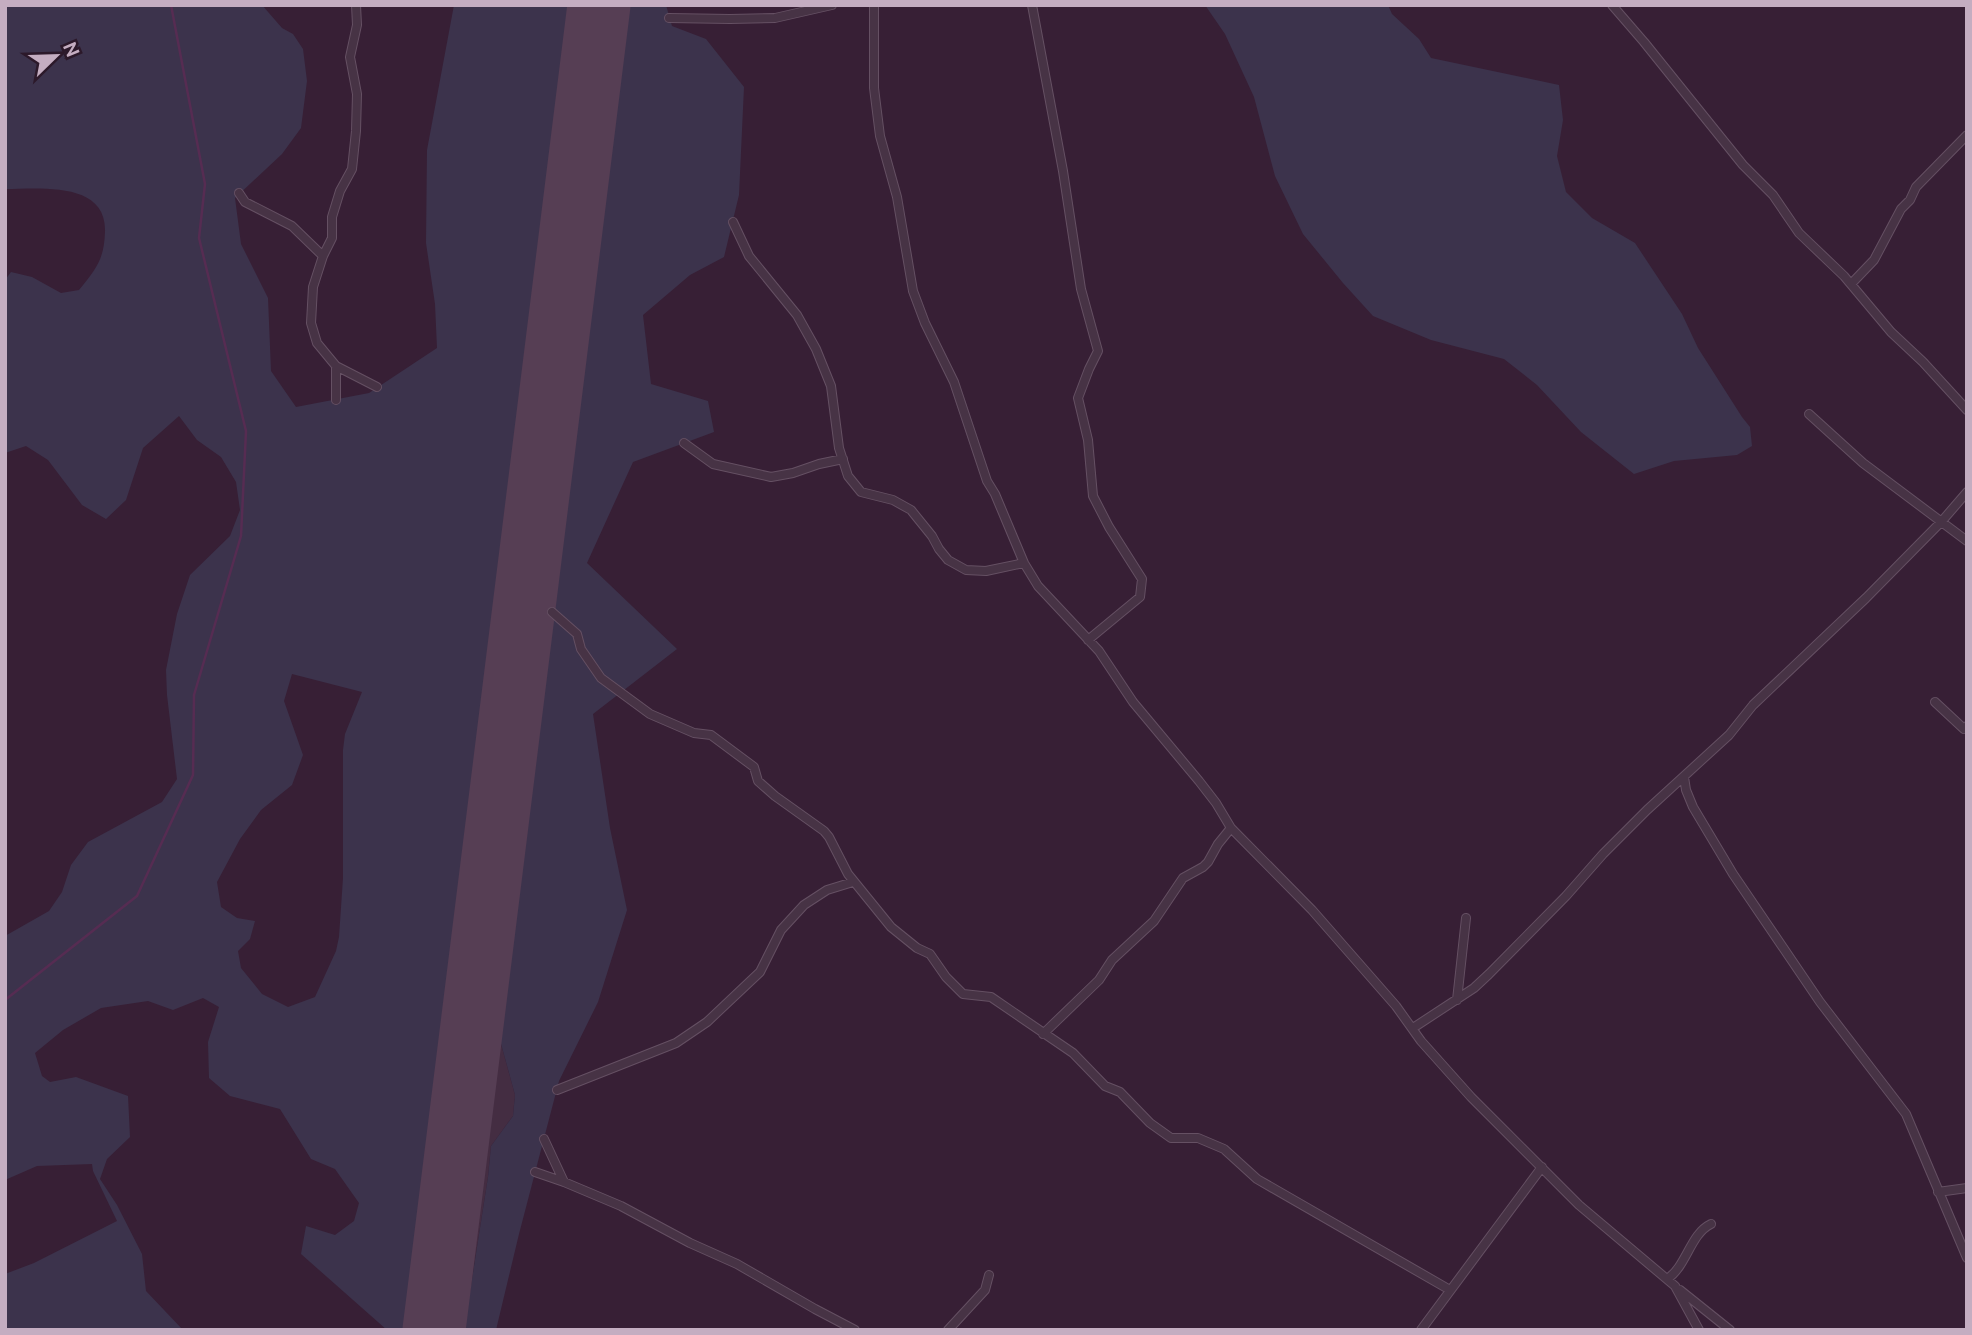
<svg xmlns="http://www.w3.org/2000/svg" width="1972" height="1335" font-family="Ubuntu,sans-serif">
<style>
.airport{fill:#442d42}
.green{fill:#3c334c;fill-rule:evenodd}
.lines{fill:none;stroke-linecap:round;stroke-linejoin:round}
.stream{stroke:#562c52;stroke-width:2.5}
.runway{stroke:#563e54;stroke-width:63}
.street-casing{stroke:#655063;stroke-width:10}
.street{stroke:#473345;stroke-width:8}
</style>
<rect width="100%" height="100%" fill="#371f35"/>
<!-- airport -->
<path class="airport" d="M581,5H623L499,1011L500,1040L515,1095L513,1116L491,1146L488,1177L464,1330H418L445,1146L499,697L547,338L572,52Z"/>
<!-- green -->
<path class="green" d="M5,5H262L282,28L293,34L303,49L307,81L301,128L282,154L235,198L241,244L268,298L271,371L296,407L369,393L437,348L435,304L426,243L427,150L454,5H581L572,52L547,338L499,697L445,1146L418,1330H387L301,1254L306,1226L335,1235L354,1221L359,1203L335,1169L311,1159L280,1109L230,1096L209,1078L208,1042L219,1007L203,998L173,1010L148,1001L101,1008L63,1030L35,1053L42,1076L50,1082L76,1077L128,1096L130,1137L107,1159L100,1179L117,1205L142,1254L146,1291L183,1330H5V1274L34,1263L117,1221L93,1171L92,1164L37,1166L5,1180V936L49,911L62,892L71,865L88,842L162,802L177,779L167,695L166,670L177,614L190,575L230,536L240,510L236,482L221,457L197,440L179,416L143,448L126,500L106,519L82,505L48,460L26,446L5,453V280L11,272L32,277L61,293L79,290C96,269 104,260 105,232C107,181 40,189 5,189ZM292,674L362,692L345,734L343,750V878L339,937L336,951L315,997L288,1007L262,994L241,968L238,951L250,939L255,921L237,918L221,907L217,882L240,839L261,810L292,785L303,755L284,701Z
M623,5H666L672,26L706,39L744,87L739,195L724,257L690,275L643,315L651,384L708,401L714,432L633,462L587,563L677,649L593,714L610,828L627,910L598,1002L559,1081L519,1234L496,1330H464L488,1177L491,1146L513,1116L515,1095L500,1040L499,1011Z
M1205,5H1388L1392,14L1419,39L1431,58L1559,85L1563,120L1557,156L1566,192L1592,218L1635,243L1682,314L1698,348L1742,417L1750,427L1752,446L1737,455L1674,461L1634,474L1581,432L1537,385L1504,359L1431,340L1373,316L1343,283L1303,234L1275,176L1254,97L1225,34Z"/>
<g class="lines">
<!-- stream -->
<path class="stream" d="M5,1000L137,896L193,775L194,695L241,536L246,431L199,238L205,184L171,5"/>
<!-- runway -->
<path class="runway" d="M434,1330L599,5"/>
<!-- street casing -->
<g class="street-casing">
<path id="street" d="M356,5L357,25L350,57L357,94L356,131L352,169L340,191L332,217V238L323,256L313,287L311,323L317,343L336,366L377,387
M874,5V88L880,136L897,197L913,291L925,323L954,382L987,481L995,494L1024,563L1038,586L1099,651L1133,702L1199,781L1216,803L1231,828L1312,910L1396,1006L1421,1041L1471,1097L1579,1205L1675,1286L1699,1330
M1032,5L1063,171L1081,289L1098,351L1089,369L1078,398L1088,440L1093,496L1109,527L1142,579L1140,597L1088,640
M1612,5L1644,42L1743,165L1773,195L1799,233L1844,276L1891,332L1923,362L1967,410
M669,18L730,19L775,18L832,5
M239,193L245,202L292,226L323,256
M733,222L749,256L797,315L816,349L831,386L839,448L848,476L861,492L893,500L911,510L932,536L939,549L948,560L966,570L986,571L1024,563
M1851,284L1874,260L1901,209L1910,200L1916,187L1967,135
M336,366V400
M1809,414L1863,463L1967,541
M684,443L713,464L771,477L793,473L819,464L843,459
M552,612L577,634L581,649L601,678L650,714L694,733L711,735L754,767L758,781L775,796L824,831L829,837L848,874L891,927L917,948L930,954L946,977L963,994L991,997L1073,1053L1105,1086L1120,1092L1150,1123L1171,1138H1198L1224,1149L1257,1179L1450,1290
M1935,702L1964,729L1967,726
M1684,777L1686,790L1693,807L1733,874L1820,1002L1906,1114L1967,1258
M1457,1000L1466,918
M1413,1028L1474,988L1489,974L1566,896L1603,854L1647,810L1729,735L1753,705L1866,598L1942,521L1967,492
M1043,1034L1099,980L1112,960L1154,921L1183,878L1203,867L1208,862L1218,844L1231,828
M557,1090L676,1043L707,1022L760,972L781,930L804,905L827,890L853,882
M544,1139L564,1182
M535,1172L564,1182L621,1206L690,1243L737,1264L815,1309L855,1330
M1938,1192L1967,1188
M1667,1279C1687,1266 1690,1234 1711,1224
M1680,1290L1730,1330
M948,1330L985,1290L989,1275
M1421,1330L1542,1167"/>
</g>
<!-- street -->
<use href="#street" class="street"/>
</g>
<!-- border -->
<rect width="1972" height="1335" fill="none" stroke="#c4adc1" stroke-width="14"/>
<!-- north arrow -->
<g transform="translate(56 56) rotate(67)" stroke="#2c192a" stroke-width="5" paint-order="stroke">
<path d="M0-5L12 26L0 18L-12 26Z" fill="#c4adc1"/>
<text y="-10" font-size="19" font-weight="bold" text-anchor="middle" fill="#c4adc1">N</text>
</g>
</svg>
